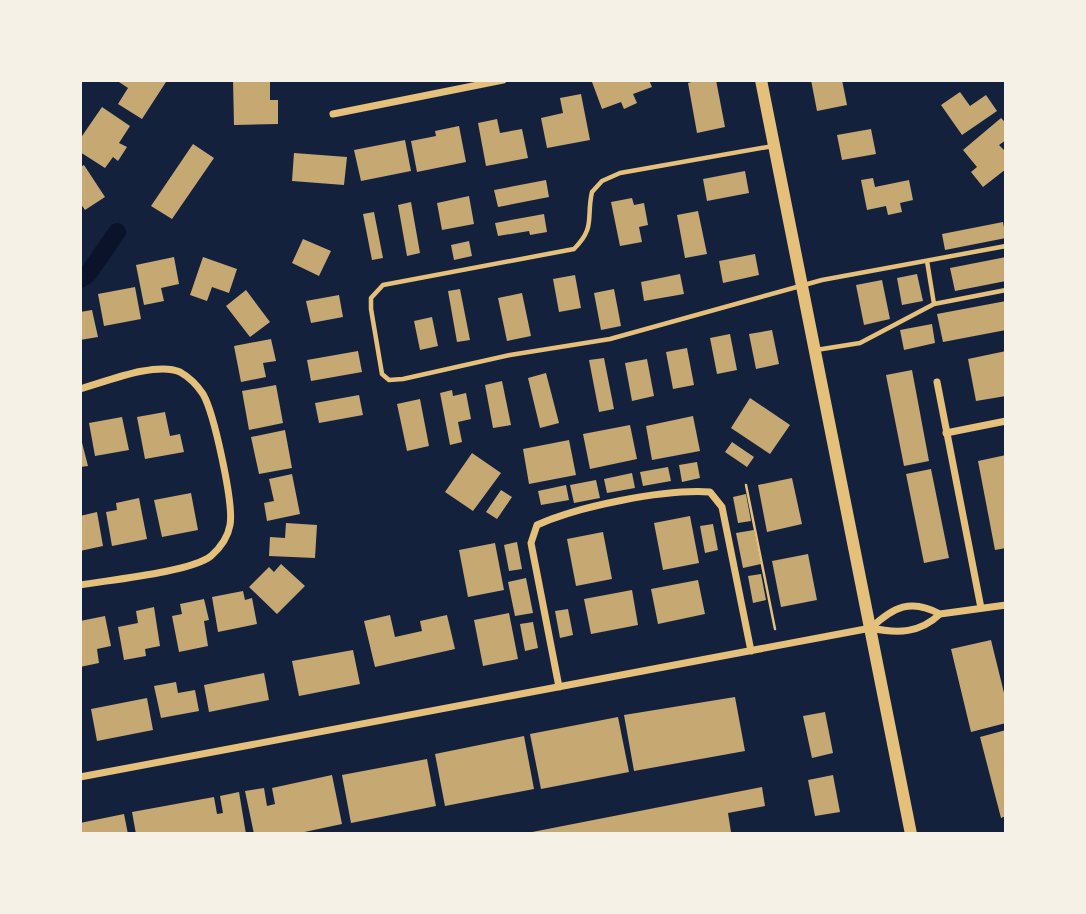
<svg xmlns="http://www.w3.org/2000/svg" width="1086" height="914" font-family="Arial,sans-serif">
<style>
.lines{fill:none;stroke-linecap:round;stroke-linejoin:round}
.canal{stroke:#0b132b;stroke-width:18}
.building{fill:#c6a872}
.path{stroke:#e5c07b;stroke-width:2.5}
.service{stroke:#e5c07b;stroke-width:4.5}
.minor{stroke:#e5c07b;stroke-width:7}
.secondary{stroke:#e5c07b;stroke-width:12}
</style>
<rect width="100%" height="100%" fill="#14213d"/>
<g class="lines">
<!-- canal -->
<path class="canal" d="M80,279L88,274L117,232"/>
</g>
<!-- building -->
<path class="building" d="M116,80H163L166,82L142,119L118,104L128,88Z
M233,80H270V100H278V124L234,125Z
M596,80H649L652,87L633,94L637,103L624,109L621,102L602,109L592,82Z
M698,80H716L725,127L697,133L688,83Z
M811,80H842L847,105L817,111Z
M960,92L970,106L986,95L997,111L962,135L941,105Z
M581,94L590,140L547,148L541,118L563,113L560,98Z
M102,107L130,126L119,143L127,147L118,161L113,157L105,168L80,152V139Z
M1001,118L1006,123V140L999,145L1006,152V169L983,187L971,172L977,167L963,150Z
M497,119L500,133L522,129L528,158L486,166L478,123Z
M459,126L466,162L417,172L411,141L436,136L435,131Z
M871,129L876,154L842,160L837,135Z
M405,140L411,171L361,181L354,150Z
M193,144L214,158L172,219L151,206Z
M294,153L347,157L344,185L292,181Z
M84,165L105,197L85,210L80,203V167Z
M745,171L749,193L707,201L703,179Z
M873,178L875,187L909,180L913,200L900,203L902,212L888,215L886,206L867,210L861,180Z
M546,180L549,197L498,207L494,190Z
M469,196L474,224L442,230L437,203Z
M632,198L634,205L644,203L648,225L639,227L642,242L620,246L611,202Z
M411,202L420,253L407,256L398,205Z
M698,211L707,254L685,258L677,215Z
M374,212L383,258L372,260L363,214Z
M544,214L547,232L530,235L529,231L498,236L495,223Z
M1003,222L1006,238L945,250L942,234Z
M303,239L331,251L319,276L292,263Z
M469,241L472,256L454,260L451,245Z
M755,254L759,275L723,283L719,261Z
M174,257L179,284L161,288L164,301L144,305L136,265Z
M203,257L237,269L229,293L212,287L207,301L190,295Z
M1006,257V281L955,291L950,268Z
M680,274L684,294L644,301L641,282Z
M917,274L923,301L902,305L897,278Z
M575,275L581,308L559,312L553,279Z
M882,280L890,319L864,325L856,285Z
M135,287L141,319L104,326L98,294Z
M460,289L470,340L457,342L448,291Z
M614,289L621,326L601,330L594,293Z
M246,290L270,322L250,337L226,306Z
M522,293L531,336L507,341L498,298Z
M339,295L343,317L311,323L306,301Z
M1006,301V330L943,342L937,314Z
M92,310L98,337L80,340V312Z
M432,317L438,346L420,350L414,321Z
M932,324L935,343L904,350L900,330Z
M772,330L779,364L756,369L749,334Z
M730,334L737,370L717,374L710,338Z
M271,339L276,361L263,363L266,377L241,382L234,346Z
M687,348L694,385L673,389L666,352Z
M358,351L362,372L311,381L307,360Z
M1006,351V396L976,401L968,359Z
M604,358L614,409L599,412L589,360Z
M647,359L654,396L632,401L625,363Z
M912,370L929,461L904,466L886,375Z
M546,373L559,423L540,428L528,378Z
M502,381L511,425L493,428L485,385Z
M276,385L283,423L249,430L242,391Z
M452,390L453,396L466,393L471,419L458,422L462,442L450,445L440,393Z
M359,395L363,415L319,423L315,403Z
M750,398L790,425L770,454L731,428Z
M420,399L429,446L407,451L397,404Z
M165,412L170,436L180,434L184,452L145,459L137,417Z
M693,416L700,451L652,460L646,426Z
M122,417L129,450L95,456L89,423Z
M630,425L637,459L590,469L583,434Z
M285,430L292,468L259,474L251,437Z
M80,435L88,466L80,467Z
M569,440L576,475L529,484L523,449Z
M732,442L754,457L747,467L725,452Z
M472,453L501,473L473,511L445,492Z
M1006,455V548L995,550L978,461Z
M697,462L700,478L682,482L679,465Z
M668,467L671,481L643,486L640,472Z
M931,469L949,558L924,563L906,474Z
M632,473L635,488L607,493L604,479Z
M292,474L300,514L267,521L264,503L274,501L269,479Z
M792,478L802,524L767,532L758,485Z
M596,480L600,498L574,503L570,485Z
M566,485L569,500L541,505L538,491Z
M501,490L512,497L497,519L486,512Z
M191,493L198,530L162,537L154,500Z
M746,494L751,521L738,523L733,497Z
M139,498L147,539L112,546L106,512L117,510L116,503Z
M97,512L103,546L80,551V516Z
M690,516L699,563L663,570L654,523Z
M286,523L317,525L315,558L269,556L270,537L285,538Z
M713,524L718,550L705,553L700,526Z
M754,530L761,564L743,568L736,533Z
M603,532L612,579L576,586L567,539Z
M517,542L522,569L509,571L504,545Z
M495,543L504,590L468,597L459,550Z
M808,554L817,600L781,607L772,561Z
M281,564L305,586L277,614L249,587L269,567L274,572Z
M761,574L766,600L753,603L748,576Z
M526,578L533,613L515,616L508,582Z
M698,580L705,614L658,624L651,589Z
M632,590L638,625L591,634L584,599Z
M243,591L245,600L252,598L257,624L218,632L212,597Z
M204,599L209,620L204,621L208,646L179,652L172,616L182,614L180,604Z
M154,607L160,646L145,649L146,656L124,660L118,627L138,623L136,611Z
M568,609L573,635L560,638L555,611Z
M509,613L518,659L483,666L474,620Z
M390,615L395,637L422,631L420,621L447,615L455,649L375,667L364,621Z
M105,616L111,646L97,649L99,663L80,667V621Z
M533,622L538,648L525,651L520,624Z
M991,640L1006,701V723L971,732L951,649Z
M353,650L360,684L299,696L292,661Z
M264,673L269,700L209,712L204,685Z
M176,682L178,693L195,690L199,711L161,718L154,686Z
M735,697L745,751L634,771L624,715Z
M147,698L153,730L97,741L91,709Z
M825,712L833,753L812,758L803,716Z
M618,717L629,772L541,789L530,734Z
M1006,730V816L1001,818L980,737Z
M524,736L534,789L445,806L435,754Z
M427,759L436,806L351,823L342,775Z
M332,775L342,824L295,834H254L245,791L264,788L267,806L275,804L272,788Z
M833,775L840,812L815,816L808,780Z
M762,787L765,806L728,813L731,832L522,834Z
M239,792L246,834H136L132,812L214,797L217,814L223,813L220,796Z
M124,814L128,834H80V823Z"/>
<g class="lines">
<!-- path -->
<path class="path" d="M746,485L775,629"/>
<!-- service -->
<path class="service" d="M773,146L620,173L602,181L592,192C586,218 596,227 574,249L383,285L371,298V309L382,374L389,380L403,379L510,355L610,339L822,280L1006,246
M927,261L934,304
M816,350L860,343L934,304L1006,290"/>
<!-- minor -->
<path class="minor" d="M333,114L503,80
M937,382L981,608
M80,389C105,382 156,361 180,372C189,377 197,385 203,394C214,413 234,504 230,525C228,537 220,548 211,556C191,572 109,580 80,585
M946,433L1006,421
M940,614L1006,605
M559,687L531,543L537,525C579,506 664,489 710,492L722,507L751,651
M80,777L871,628C898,634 920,633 940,614C911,598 893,607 871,628"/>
<!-- secondary -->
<path class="secondary" d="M761,80L911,834"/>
</g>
<!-- border -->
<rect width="1086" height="914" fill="none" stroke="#f6f1e7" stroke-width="164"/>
</svg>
